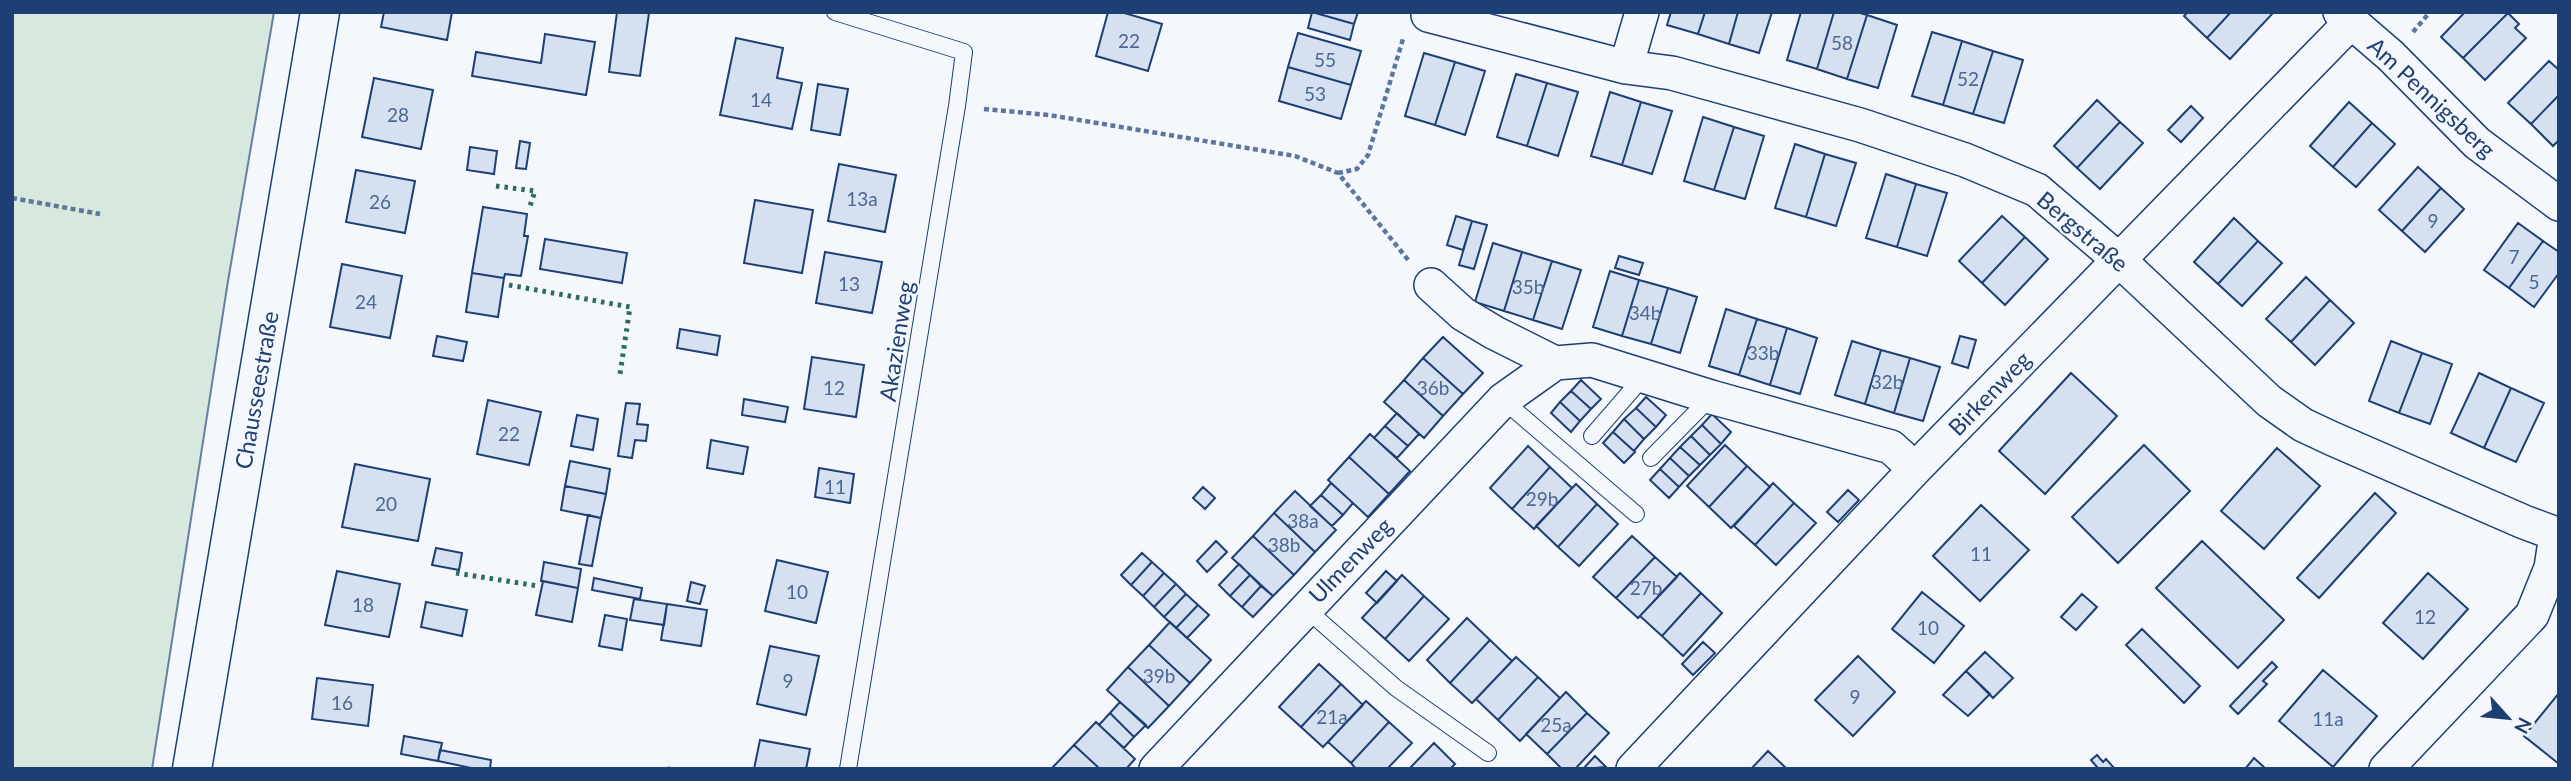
<svg xmlns="http://www.w3.org/2000/svg" width="2571" height="781" font-family="Lato,sans-serif">
<style>
.green{fill:#d7e8df;stroke:#687fa3;stroke-width:2}
.building{fill:#d5e0f0;stroke:#1d3f73;stroke-width:2}
.lines{fill:none;stroke-linecap:round;stroke-linejoin:round}
.lane-casing{stroke:#1d3f73;stroke-width:18}
.street-casing{stroke:#1d3f73;stroke-width:36}
.secondary-casing{stroke:#1d3f73;stroke-width:41}
.path{stroke:#5e769c;stroke-width:4.5;stroke-dasharray:5 3.5;stroke-linecap:butt}
.lane{stroke:#f4f7fb;stroke-width:16}
.street{stroke:#f4f7fb;stroke-width:33}
.secondary{stroke:#f4f7fb;stroke-width:38}
.hedge{stroke:#2c6c60;stroke-width:5;stroke-dasharray:3.5 5;stroke-linecap:butt}
.labels{text-anchor:middle;dominant-baseline:central;stroke-width:5;stroke-linejoin:round;paint-order:stroke}
.number-label{font-size:19px;fill:#4b6792}
.street-label{font-size:23px;fill:#1d3f73;stroke:#f4f7fb}
</style>
<rect width="100%" height="100%" fill="#f4f7fb"/>
<!-- green -->
<path class="green" d="M12,12H274L228,281L152,769H12Z"/>
<!-- building -->
<path class="building" d="M384,12H452L447,40L381,27Z
M617,12L649,13L640,76L609,72Z
M1108,12H1121L1162,24L1148,71L1096,56Z
M1312,12H1358L1354,24Z
M1312,12L1354,24L1350,40L1308,28Z
M1671,12H1705L1698,34L1667,25Z
M1705,12H1738L1729,44L1698,34Z
M1738,12H1772L1759,53L1729,44Z
M1801,12H1834L1817,69L1787,60Z
M1834,12H1857L1867,15L1847,79L1817,69Z
M2188,12H2231L2207,38L2184,16Z
M2231,12L2273,13L2230,59L2207,38Z
M2465,12L2508,13L2463,58L2441,37Z
M2508,13L2519,24L2515,28L2526,38L2485,80L2463,58Z
M1867,15L1897,25L1878,88L1847,79Z
M1932,32L1962,41L1943,105L1912,96Z
M1298,33L1361,51L1351,85L1288,67Z
M545,34L595,42L586,95L472,76L476,52L541,63Z
M736,38L783,48L777,78L802,83L792,129L720,115Z
M1962,41L1993,51L1973,114L1943,105Z
M1993,51L2023,60L2004,123L1973,114Z
M1424,53L1455,62L1435,125L1405,116Z
M2549,61L2559,70V95L2531,124L2508,103Z
M1455,62L1485,71L1465,135L1435,125Z
M1288,67L1351,85L1341,119L1279,101Z
M1516,74L1547,83L1527,146L1497,137Z
M374,78L433,90L421,149L362,137Z
M1547,83L1578,92L1558,156L1527,146Z
M818,84L848,89L840,135L811,130Z
M1610,92L1641,102L1622,165L1591,156Z
M2559,95V140L2553,146L2531,124Z
M2097,100L2120,122L2077,168L2054,146Z
M1641,102L1672,111L1652,174L1622,165Z
M2349,102L2372,123L2333,167L2310,146Z
M2191,106L2203,118L2181,142L2168,130Z
M1703,117L1734,127L1714,190L1684,181Z
M2120,122L2143,143L2100,189L2077,168Z
M2372,123L2395,144L2356,187L2333,167Z
M1734,127L1764,136L1745,199L1714,190Z
M520,141L530,143L526,169L516,168Z
M1795,144L1825,154L1806,217L1775,208Z
M470,147L497,151L494,174L467,170Z
M1825,154L1856,163L1836,226L1806,217Z
M839,164L896,175L885,232L828,221Z
M2418,167L2441,188L2402,231L2379,210Z
M356,170L415,181L405,233L346,222Z
M1886,174L1916,184L1897,247L1866,238Z
M1916,184L1947,193L1927,256L1897,247Z
M2441,188L2464,209L2425,252L2402,231Z
M755,200L813,210L802,273L744,263Z
M483,207L527,214L524,236H528L521,276L505,274L504,278L472,273Z
M1456,216L1472,221L1463,250L1447,245Z
M2002,216L2025,237L1982,283L1959,261Z
M2234,218L2258,241L2218,284L2194,262Z
M1472,221L1487,225L1474,269L1459,265Z
M2518,223L2543,241L2509,288L2484,270Z
M2025,237L2048,259L2005,305L1982,283Z
M545,239L627,253L622,283L540,269Z
M2258,241L2282,263L2242,306L2218,284Z
M2543,241L2559,252V273L2534,307L2509,288Z
M1493,243L1522,252L1504,311L1475,302Z
M825,252L882,262L872,313L816,303Z
M1522,252L1552,261L1533,320L1504,311Z
M1619,256L1643,263L1639,275L1615,268Z
M1552,261L1581,270L1562,329L1533,320Z
M342,264L402,276L390,338L330,327Z
M1610,271L1639,280L1622,336L1593,327Z
M472,273L504,278L498,317L466,312Z
M2306,277L2330,300L2291,342L2266,319Z
M1639,280L1668,288L1651,344L1622,336Z
M1668,288L1697,297L1680,353L1651,344Z
M2330,300L2354,323L2315,365L2291,342Z
M1726,309L1757,319L1739,375L1709,366Z
M1757,319L1787,328L1770,385L1739,375Z
M1787,328L1817,338L1800,394L1770,385Z
M680,329L720,336L717,355L677,348Z
M437,336L467,342L463,361L433,356Z
M1960,336L1976,340L1968,368L1952,363Z
M1443,337L1483,373L1463,394L1423,358Z
M1852,341L1881,350L1865,404L1835,395Z
M2391,341L2422,353L2399,413L2369,401Z
M1881,350L1910,358L1894,413L1865,404Z
M2422,353L2452,364L2430,424L2399,413Z
M812,357L864,365L856,417L804,409Z
M1423,358L1463,394L1443,416L1404,380Z
M1910,358L1940,367L1923,421L1894,413Z
M2071,373L2117,416L2045,494L1999,451Z
M2479,373L2511,388L2484,448L2451,433Z
M1404,380L1443,416L1424,438L1384,402Z
M1581,380L1601,399L1591,409L1571,391Z
M2511,388L2544,403L2516,462L2484,448Z
M1571,391L1591,409L1580,421L1560,402Z
M1646,397L1666,415L1656,427L1636,408Z
M744,399L788,407L785,422L742,415Z
M488,400L541,412L529,465L477,454Z
M1560,402L1580,421L1571,432L1551,413Z
M626,403L640,404L637,424L648,425L646,441L635,440L632,458L618,456Z
M1636,408L1656,427L1644,439L1624,419Z
M1397,413L1419,434L1408,446L1385,426Z
M1712,414L1731,432L1721,444L1702,425Z
M577,415L598,419L593,450L571,446Z
M1624,419L1644,439L1634,451L1613,432Z
M1702,425L1721,444L1710,455L1691,436Z
M1385,426L1408,446L1397,458L1374,438Z
M1613,432L1635,452L1624,463L1603,443Z
M1370,434L1410,471L1389,494L1349,457Z
M1691,436L1710,455L1700,465L1680,447Z
M711,440L748,447L743,474L707,468Z
M1725,445L1747,466L1709,507L1687,486Z
M2144,445L2190,491L2118,563L2072,517Z
M1528,446L1550,467L1512,509L1490,488Z
M1680,447L1700,465L1689,476L1670,458Z
M2277,448L2320,486L2264,549L2221,511Z
M1349,457L1389,494L1368,517L1328,480Z
M1670,458L1689,476L1679,487L1660,469Z
M570,461L610,469L606,494L565,486Z
M355,464L430,479L418,541L342,527Z
M1747,466L1770,487L1731,528L1709,507Z
M1550,467L1572,488L1534,529L1512,509Z
M819,468L854,474L850,503L815,497Z
M1660,469L1679,487L1669,498L1650,480Z
M1331,483L1353,503L1343,515L1321,495Z
M1773,483L1794,503L1755,545L1734,526Z
M1576,484L1597,504L1558,547L1536,526Z
M565,486L606,494L601,518L561,510Z
M1203,487L1215,498L1205,509L1193,498Z
M1848,490L1859,500L1838,522L1827,512Z
M1295,491L1336,530L1315,552L1274,513Z
M2375,493L2396,513L2319,598L2297,578Z
M1321,495L1343,515L1332,526L1310,506Z
M1794,503L1816,523L1776,565L1755,545Z
M1597,504L1618,524L1579,566L1558,547Z
M1981,505L2029,550L1980,601L1933,556Z
M1274,513L1315,552L1294,575L1253,536Z
M588,515L601,518L592,566L579,564Z
M1253,536L1294,575L1273,596L1232,558Z
M1632,536L1655,557L1616,598L1593,577Z
M1216,541L1227,552L1207,572L1197,561Z
M2202,541L2284,620L2238,668L2156,588Z
M436,548L462,553L459,570L432,565Z
M1142,553L1152,562L1131,585L1121,575Z
M1655,557L1677,577L1638,618L1616,598Z
M777,560L828,572L816,623L765,611Z
M544,562L581,569L578,588L541,581Z
M1152,562L1164,573L1143,596L1131,585Z
M1239,564L1250,575L1230,596L1219,585Z
M337,571L400,584L389,637L325,625Z
M1386,571L1397,581L1377,603L1366,593Z
M1164,573L1176,584L1154,607L1143,596Z
M1680,573L1701,593L1662,636L1640,616Z
M2428,573L2468,609L2423,659L2383,623Z
M1250,575L1261,586L1242,607L1230,596Z
M1402,575L1424,596L1385,639L1362,618Z
M594,578L642,588L640,599L592,590Z
M543,581L578,588L572,622L536,615Z
M691,582L705,586L700,604L687,601Z
M1176,584L1186,594L1164,617L1154,607Z
M1261,586L1273,596L1253,617L1242,607Z
M1922,592L1964,626L1934,663L1892,629Z
M1701,593L1722,613L1683,656L1662,636Z
M1186,594L1198,605L1176,628L1164,617Z
M2082,594L2097,607L2076,630L2061,617Z
M1424,596L1449,619L1409,661L1385,639Z
M634,599L667,604L664,625L630,620Z
M426,602L467,610L462,636L421,627Z
M667,604L707,610L701,646L661,640Z
M1198,605L1209,615L1187,638L1176,628Z
M605,615L627,619L622,650L599,646Z
M1467,618L1490,640L1450,683L1427,660Z
M1170,622L1211,660L1190,683L1149,645Z
M2142,629L2200,686L2184,703L2126,645Z
M1490,640L1512,661L1472,703L1450,683Z
M1703,642L1715,653L1693,675L1682,664Z
M1149,645L1190,683L1169,706L1128,667Z
M770,646L819,656L806,715L757,704Z
M1985,652L2013,678L1993,698L1966,671Z
M1858,656L1895,692L1853,736L1815,700Z
M1516,657L1538,677L1498,720L1476,699Z
M2272,662L2277,667L2263,681L2267,684L2238,714L2230,706Z
M1319,664L1341,684L1301,727L1279,707Z
M1128,667L1169,706L1148,728L1107,690Z
M2323,670L2377,716L2333,767L2279,721Z
M1966,671L1990,694L1968,716L1943,695Z
M1538,677L1560,698L1520,741L1498,720Z
M317,678L373,685L368,726L312,719Z
M1341,684L1363,705L1323,747L1301,727Z
M1566,692L1587,713L1547,754L1526,734Z
M2559,693V764L2524,736Z
M1366,701L1389,722L1351,763L1328,742Z
M1120,702L1146,725L1134,737L1110,713Z
M1110,713L1134,737L1124,748L1099,725Z
M1587,713L1609,733L1575,769H1562L1547,754Z
M1096,722L1135,759L1126,769H1100L1074,745Z
M1389,722L1412,743L1387,769H1356L1351,763Z
M404,736L442,743L438,761L401,754Z
M760,740L810,749L806,769H754Z
M1434,743L1455,764L1450,769H1409Z
M1074,745L1100,769H1054L1053,767Z
M440,750L491,760L490,769H476L438,761Z
M1768,751L1787,769H1751Z
M2097,755L2103,762L2106,759L2115,769H2095L2097,767L2091,760Z
M1595,756L1606,767L1583,769Z
M2254,758L2266,769H2245Z"/>
<g class="lines">
<!-- lane casing -->
<g class="lane-casing">
<path id="lane" d="M835,12L964,52L957,106L848,769
M1503,400L1636,514
M1592,436L1644,376
M1651,458L1711,397
M1305,608L1396,688L1488,753"/>
</g>
<!-- street casing -->
<g class="street-casing">
<path id="street" d="M1429,12L1428,15L1626,67L1672,73L1860,125L1965,160L2037,190L2119,260L2269,401L2303,425L2333,439L2524,522L2559,535
M2340,12L2391,56L2477,143L2559,204
M1626,67L1642,12
M1431,285L1463,314L1495,333L1555,363
M1156,769L1503,400L1555,363L1592,360L1711,397L1891,447L1915,469
M1633,769L1915,469L2351,22
M2386,769L2532,615L2551,568L2556,535"/>
</g>
<!-- secondary casing -->
<g class="secondary-casing">
<path id="secondary" d="M192,769L320,12"/>
</g>
<!-- path -->
<path class="path" d="M2413,32L2430,12
M984,109L1049,115L1295,156L1338,173L1409,261
M1338,173L1357,169L1368,155L1403,39
M12,198L100,214"/>
<!-- lane -->
<use href="#lane" class="lane"/>
<!-- street -->
<use href="#street" class="street"/>
<!-- secondary -->
<use href="#secondary" class="secondary"/>
<!-- hedge -->
<path class="hedge" d="M496,186L535,191L530,206
M509,285L630,307L620,374
M456,573L538,586
M668,769H670"/>
</g>
<g class="labels">
<!-- number labels -->
<g class="number-label">
<text x="1129" y="40">22</text>
<text x="1842" y="42">58</text>
<text x="1325" y="59">55</text>
<text x="1968" y="78">52</text>
<text x="1315" y="93">53</text>
<text x="761" y="99">14</text>
<text x="398" y="114">28</text>
<text x="862" y="198">13a</text>
<text x="380" y="201">26</text>
<text x="2433" y="220">9</text>
<text x="2514" y="256">7</text>
<text x="2534" y="281">5</text>
<text x="849" y="283">13</text>
<text x="1528" y="286">35b</text>
<text x="366" y="301">24</text>
<text x="1645" y="312">34b</text>
<text x="1763" y="352">33b</text>
<text x="1887" y="381">32b</text>
<text x="834" y="387">12</text>
<text x="1433" y="387">36b</text>
<text x="509" y="433">22</text>
<text x="835" y="486">11</text>
<text x="1542" y="498">29b</text>
<text x="386" y="503">20</text>
<text x="1303" y="520">38a</text>
<text x="1284" y="544">38b</text>
<text x="1981" y="553">11</text>
<text x="1646" y="587">27b</text>
<text x="797" y="591">10</text>
<text x="363" y="604">18</text>
<text x="2425" y="616">12</text>
<text x="1928" y="627">10</text>
<text x="1159" y="675">39b</text>
<text x="788" y="680">9</text>
<text x="1855" y="696">9</text>
<text x="342" y="702">16</text>
<text x="1332" y="716">21a</text>
<text x="2328" y="718">11a</text>
<text x="1556" y="724">25a</text>
</g>
<!-- street labels -->
<g class="street-label">
<text transform="translate(2432 97) rotate(43)">Am Pennigsberg</text>
<text transform="translate(2083 231) rotate(40)">Bergstraße</text>
<text transform="translate(896 341) rotate(-81)">Akazienweg</text>
<text transform="translate(256 390) rotate(-80)">Chausseestraße</text>
<text transform="translate(1989 393) rotate(-46)">Birkenweg</text>
<text transform="translate(1350 560) rotate(-46)">Ulmenweg</text>
</g>
</g>
<!-- border -->
<rect width="2571" height="781" fill="none" stroke="#1d3f73" stroke-width="28"/>
<!-- north arrow -->
<g transform="translate(2508 718) rotate(117)" stroke="#f4f7fb" stroke-width="5" paint-order="stroke">
<path d="M0-5L12 26L0 18L-12 26Z" fill="#1d3f73"/>
<text y="-10" font-size="19" font-weight="bold" text-anchor="middle" fill="#1d3f73">N</text>
</g>
</svg>
